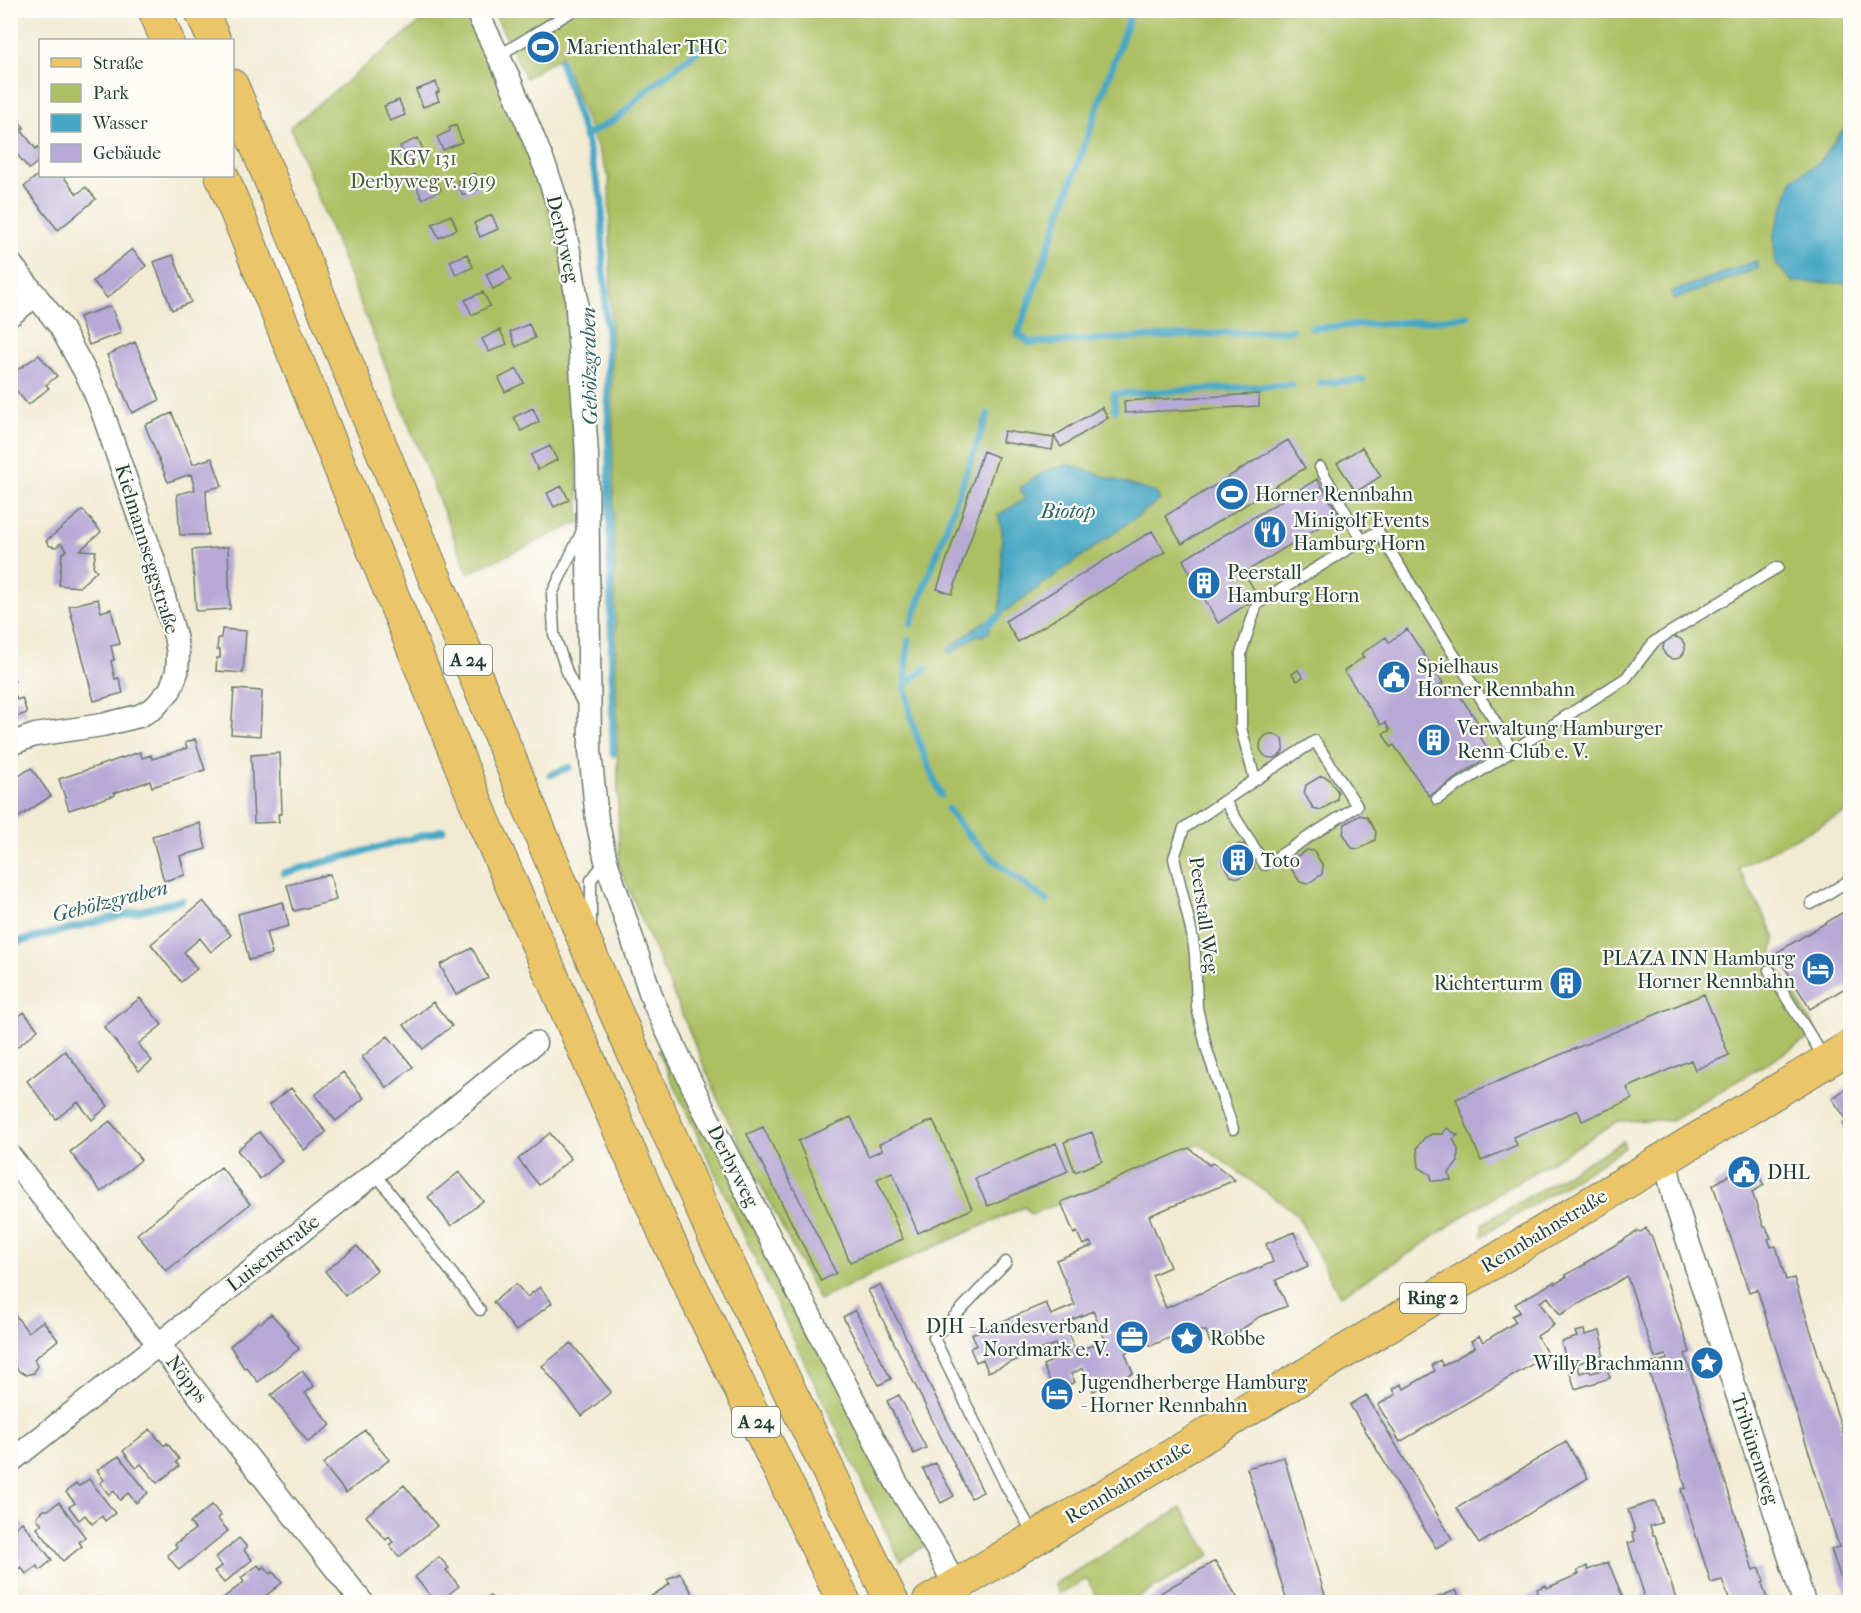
<svg xmlns="http://www.w3.org/2000/svg" width="1861" height="1613" font-family="'IM FELL French Canon',serif">
<style>
.green{fill:#acbf62;stroke:#667e4b;stroke-width:1.5}
.water{fill:#46a7c5;stroke:#32727c;stroke-width:1.5}
.lines{fill:none;stroke-linecap:round;stroke-linejoin:round}
.stream{stroke:#46a7c5;stroke-width:7}
.building{fill:#b7a9d6;fill-rule:evenodd}
.service-casing{stroke:#697a6c;stroke-width:13}
.minor-casing{stroke:#697a6c;stroke-width:25}
.primary-casing{stroke:#697a6c;stroke-width:35}
.motorway-casing{stroke:#697a6c;stroke-width:35}
.service{stroke:#fff;stroke-width:10}
.minor{stroke:#fff;stroke-width:22}
.primary{stroke:#edc569;stroke-width:33}
.motorway{stroke:#edc569;stroke-width:33}
.labels{text-anchor:middle;dominant-baseline:central;stroke-width:4.5;stroke-linejoin:round;paint-order:stroke}
.shield{fill:#fdfcf7;stroke:#62766e;stroke-width:1.5}
.shield-label{font-size:18px;font-weight:bold;fill:#1f3d34}
.poi-label{font-size:20px;fill:#1f3d34;stroke:#fdfcf7;text-anchor:start}
.park-label{font-size:20px;fill:#425e40;stroke:#fdfcf7}
.street-label{font-size:20px;fill:#1f3d34;stroke:#fdfcf7}
.water-label{font-size:21px;font-style:italic;fill:#2d6267;stroke:#fdfcf7}
</style>
<rect width="100%" height="100%" fill="#fdfcf7"/>
<filter id="ink" filterUnits="userSpaceOnUse"><feTurbulence type="fractalNoise" baseFrequency=".0167" numOctaves="2"/><feDisplacementMap in="SourceGraphic" scale="12" xChannelSelector="R" yChannelSelector="G"/><feConvolveMatrix kernelMatrix="1 2 1 2 8 2 1 2 1" color-interpolation-filters="sRGB"/></filter>
<filter id="wash" filterUnits="userSpaceOnUse"><feTurbulence type="fractalNoise" baseFrequency=".008" numOctaves="4" result="noise"/><feDisplacementMap in="SourceGraphic" scale="24" xChannelSelector="R" yChannelSelector="G"/><feGaussianBlur stdDeviation="1.35" result="paint"/><feColorMatrix in="noise" values="0 0 0 0 0 0 0 0 0 0 0 0 0 0 0 0 0 1.4 0 .05"/><feComposite in="paint" operator="in"/></filter>
<g filter="url(#wash)">
<rect width="100%" height="100%" fill="#f2ebd3"/>
<!-- green -->
<path class="green" d="M434,11H469L538,171L567,276L580,522L468,573L290,127Z
M493,11H1850V810L1738,868L1775,936L1772,958L1818,1033L1671,1120L1618,1121L1472,1210L1413,1251L1340,1296L1296,1213L1199,1144L1031,1215L1025,1207L875,1273L819,1300L721,1106L619,866L609,178L561,56L526,78Z
M665,1044L926,1545L900,1561L764,1278L658,1051Z
M1623,1141L1625,1148L1482,1236V1224Z
M1181,1508L1211,1555L1130,1602H1112L1096,1595L1087,1579L1059,1594L1054,1584Z"/>
<!-- water -->
<path class="water" d="M1850,124V283L1793,282L1775,263L1774,234L1793,179L1819,163L1839,135Z
M1756,261L1759,268L1673,300L1671,292Z
M1069,465L1156,493L1160,500L1000,615L1002,530L998,515L1025,499L1020,488L1047,470Z
M984,622L989,623L990,631L983,636L977,635L950,654L948,649Z"/>
<g class="lines">
<!-- stream -->
<path class="stream" d="M1132,10L1018,334L1030,343L1292,330
M560,61L585,136
M1312,328L1429,321L1468,316
M1320,383L1363,380
M1115,410L1114,394L1292,385
M989,623L1000,615
M911,624L988,414
M909,640C906,661 904,681 908,702C913,732 929,767 941,795
M907,683L926,668
M613,754L607,331L605,309L606,291L603,271L602,200L585,136L619,117L648,89L708,43
M550,775L570,767
M948,809C973,847 1011,874 1047,901
M284,873L443,830
M10,944L182,900"/>
</g>
<g id="blocks">
<!-- building -->
<path class="building" d="M436,82L439,92L436,93L439,101L423,107L416,90Z
M399,100L405,115L390,121L384,106Z
M10,115L12,117L14,115L24,128L21,130L36,149L38,147L40,150V160L29,169L10,146Z
M456,125L462,142L443,150L437,137L450,131L449,128Z
M418,138L424,152L407,160L400,146Z
M40,173V176H63L77,194L86,187L96,199L58,230L24,187Z
M475,173L481,188L463,195L457,181Z
M434,176L441,190L422,199L416,185Z
M451,215L457,229L439,238L432,224Z
M492,215L498,229L480,237L474,223Z
M132,249L146,266L107,298L93,281Z
M467,254L473,267L456,275L450,261Z
M173,255L191,302L172,310L154,262Z
M504,266L511,280L493,289L486,274Z
M483,292L490,306L472,315L465,300Z
M111,306L121,333L89,345L79,317Z
M529,324L535,338L516,347L510,332Z
M500,330L507,344L489,352L482,339Z
M135,342L160,400L132,413L107,355Z
M39,355L57,376L46,385L49,388L28,405L10,383V375Z
M517,369L524,383L505,392L499,378Z
M1259,394V406L1125,413L1124,401Z
M1102,407L1108,418L1061,447L1054,436Z
M533,408L539,422L521,431L514,417Z
M172,413L193,464L212,458L222,486L206,490L208,535H180L177,494L195,490L191,474L168,482L145,425Z
M1004,431L1054,438L1052,450L1002,442Z
M1288,440L1305,468L1182,544L1165,516Z
M550,446L557,460L538,470L531,455Z
M1362,447L1381,476L1356,492L1337,463Z
M983,451L998,457L952,594L937,589Z
M1317,479L1339,515L1240,575L1242,580L1247,577L1258,597L1218,623L1183,560Z
M562,486L569,500L554,507L547,493Z
M83,510L101,532L80,550L96,551L93,566L97,571L79,587L59,585L62,554L67,550L61,543L56,547L50,546L46,541Z
M1152,531L1165,552L1018,642L1005,621Z
M228,547L230,609L196,611L192,550Z
M98,599L101,612L111,609L120,644L111,646L114,660L111,661L115,679L119,678L123,693L94,701L69,606Z
M222,629L246,631L243,673L216,671L217,658H220V650H217L218,638H221Z
M1407,629L1443,683L1439,686L1444,693L1454,687L1477,721L1471,724L1492,754L1429,796L1394,745L1391,747L1383,734L1390,730L1385,722L1381,725L1344,671L1364,657L1361,654L1386,637L1389,642Z
M1663 648a11 11 0 1 1 22 0a11 11 0 1 1-22 0Z
M10,670L15,681L11,683L17,700L22,698L27,713L10,719Z
M1298,670L1303,677L1297,681L1292,674Z
M234,689L262,691L260,736L231,734Z
M1260 746a12 12 0 1 1 24 0a12 12 0 1 1-24 0Z
M195,739L205,770L152,787L150,781L114,793L115,795L69,810L59,779L140,752L142,758L151,755L152,759L187,748L185,743Z
M280,753L282,814H278L279,822L254,823L251,755Z
M31,768L51,796L10,823V782Z
M1321,776L1328,778L1338,792L1337,800L1321,810L1313,808L1304,793L1306,785Z
M1360,815L1367,817L1376,832L1375,840L1359,849L1352,848L1343,833L1345,824Z
M200,823L206,849L180,856L185,875L164,881L152,836Z
M1239,844L1246,845L1255,860L1254,868L1239,878L1231,876L1222,861L1224,853Z
M1307,850L1314,851L1323,866L1322,874L1307,884L1300,882L1290,867L1292,859Z
M330,874L336,900L294,911L287,885Z
M203,901L231,935L211,952L200,938L184,952L197,969L181,982L151,944Z
M283,902L289,926L266,932L272,954L249,960L238,914Z
M1850,908V985L1810,1009L1776,953Z
M472,948L488,978L456,995L440,965Z
M1565,971L1574,972L1581,979L1575,981L1578,987L1566,992L1564,987L1558,990L1556,987L1559,976Z
M1704,994L1729,1055L1695,1070L1691,1060L1627,1088L1632,1099L1582,1121L1578,1110L1513,1137L1517,1145L1481,1161L1456,1099Z
M140,998L162,1025L138,1044L152,1061L139,1071L104,1027Z
M433,1002L452,1026L423,1049L404,1025Z
M24,1012L38,1030L10,1053V1023Z
M388,1036L413,1067L387,1088L362,1057Z
M65,1051L108,1106L92,1120L78,1102L56,1119L27,1081Z
M343,1072L364,1098L336,1121L315,1095Z
M291,1088L326,1132L304,1150L269,1105Z
M1846,1088L1850,1094V1136L1842,1124L1847,1120L1832,1099Z
M851,1117L868,1156L882,1150L879,1144L933,1120L972,1209L918,1233L892,1172L877,1179L903,1239L850,1262L798,1141Z
M110,1121L141,1160L101,1192L70,1152Z
M763,1127L836,1273L821,1281L747,1134Z
M1446,1128L1458,1135L1453,1139L1458,1149V1162L1449,1173L1451,1180L1431,1181V1175L1419,1167L1417,1148L1424,1138L1432,1134H1443Z
M259,1132L282,1161L260,1179L237,1150Z
M1092,1132L1102,1161L1075,1172L1064,1142Z
M550,1133L571,1159L539,1185L518,1159Z
M1056,1143L1068,1171L988,1206L975,1179Z
M1189,1148L1209,1165L1213,1163L1235,1180L1149,1216L1170,1267L1152,1275L1166,1308L1273,1262L1266,1244L1294,1232L1308,1266L1276,1280L1287,1306L1259,1317L1241,1330L1210,1343L1206,1331H1200L1195,1327L1150,1346L1148,1343L1125,1353L1133,1373L1093,1391L1083,1368L1071,1374L1075,1382L1054,1391L1043,1365L1061,1357L1055,1344L988,1372L983,1359L976,1362L970,1348L977,1345L972,1334L1046,1303L1051,1315L1075,1305L1056,1260L1092,1246L1090,1242L1083,1245L1077,1232L1074,1234L1061,1202ZM1093,1311L1105,1340L1076,1352L1064,1323Z
M1750,1162L1764,1185L1752,1192L1764,1227H1766L1771,1238L1768,1239L1771,1247L1776,1246L1786,1280L1794,1278L1850,1455V1602H1849L1831,1549L1839,1547L1757,1289L1749,1292L1713,1185Z
M221,1167L250,1204L166,1271L137,1234Z
M459,1172L483,1201L451,1226L428,1197Z
M1646,1228L1649,1235L1652,1237L1690,1352L1685,1354L1753,1570L1760,1568L1764,1582L1762,1583L1768,1602H1730L1722,1580L1711,1583L1681,1489L1686,1488L1647,1365L1667,1359L1666,1355L1655,1358L1627,1276L1560,1315L1548,1297L1540,1302L1554,1325L1537,1336L1548,1355L1400,1442L1378,1405L1396,1394L1393,1389L1401,1384L1404,1389L1435,1371L1432,1365L1440,1360L1443,1366L1475,1347L1471,1341L1479,1336L1483,1342L1516,1322L1512,1316L1520,1312L1515,1304L1554,1282L1555,1284L1567,1277L1565,1275L1586,1264L1585,1263L1638,1231L1641,1232Z
M1850,1230V1245L1846,1232Z
M357,1246L377,1270L345,1296L325,1271Z
M516,1284L527,1297L540,1287L552,1303L516,1331L493,1302Z
M880,1285L983,1492L971,1498L868,1290Z
M855,1310L891,1379L879,1385L843,1317Z
M13,1312L28,1332L43,1321L58,1340L34,1359L37,1366L34,1373L26,1375L19,1371L10,1360V1314Z
M271,1314L289,1333L287,1334L299,1349L258,1382L246,1367L244,1368L230,1346L258,1322L261,1323Z
M1584,1330L1585,1335L1600,1331L1604,1346L1602,1347L1603,1354L1577,1364L1580,1373L1590,1370L1591,1373L1607,1368L1610,1378L1575,1389L1561,1342L1577,1337L1575,1332Z
M571,1343L611,1392L582,1416L542,1366Z
M302,1371L314,1386L305,1393L331,1425L308,1442L271,1395Z
M899,1395L926,1448L914,1454L887,1401Z
M1366,1395L1452,1539L1436,1548L1350,1405Z
M150,1429L164,1446L167,1443L179,1459L176,1462L179,1466L157,1483L141,1464L136,1468L123,1451Z
M365,1430L389,1460L346,1493L323,1464Z
M1566,1442L1588,1478L1479,1544L1457,1508Z
M119,1456L148,1493L136,1503L128,1493L120,1500L114,1491L109,1495L100,1483L104,1480L97,1470Z
M1284,1457L1298,1506L1327,1602H1287L1262,1516L1247,1468Z
M935,1463L954,1496L941,1503L923,1469Z
M89,1479L115,1513L105,1521L102,1516L92,1524L85,1515L79,1520L69,1507L75,1503L66,1492L76,1484L79,1486Z
M404,1485L437,1526L399,1557L389,1545L393,1542L389,1537L386,1540L366,1516Z
M1655,1501L1662,1523L1650,1526L1653,1535H1655L1677,1602H1644L1642,1595L1644,1594L1628,1543L1635,1541L1632,1532L1635,1531L1628,1510Z
M59,1502L85,1537L79,1542L82,1546L63,1561L37,1528L42,1524L37,1519L38,1515L44,1510H48Z
M212,1505L221,1516L217,1518L228,1531L179,1570L167,1555L177,1547L175,1544L195,1529L190,1523Z
M22,1522L52,1560L40,1570L37,1566L26,1574L21,1567L17,1570L10,1562V1532Z
M239,1538L247,1547L244,1550L252,1560L224,1583L214,1571L222,1566L215,1558Z
M439,1557L449,1568L446,1570L459,1586L439,1602H436L415,1577Z
M1215,1561L1240,1602H1145Z
M1608,1562L1624,1600L1620,1602H1519L1518,1600L1538,1592L1537,1589L1546,1585L1547,1588L1579,1574L1577,1571L1587,1566L1588,1570Z
M258,1565L261,1569L264,1566L271,1574L273,1572L282,1583L258,1602H218L244,1582L241,1578Z
M680,1573L696,1599L690,1602H653L650,1597L670,1584L667,1580Z
M1456,1590L1461,1602H1426Z
M490,1596L496,1602H481Z"/>
</g>
</g>
<g filter="url(#ink)">
<use href="#blocks" fill-opacity="0" stroke="#697a6c" stroke-width="1.5"/>
<g class="lines">
<!-- service casing -->
<g class="service-casing">
<path id="service" d="M498,56L574,10
M1320,467L1362,541
M582,531L552,594L554,634L568,675L584,706
M1437,799L1626,678L1654,642L1778,567
M1225,801L1265,865L1357,806L1315,741L1255,780
M1811,904L1850,880
M591,926V880L605,862
M1769,970L1825,1059
M1233,1129L1207,1050L1197,1008L1195,954L1192,934L1174,858L1184,828L1255,780L1241,728V653L1257,604L1378,531L1513,751
M375,1173L480,1310
M1006,1262L934,1338L1005,1484L1034,1535"/>
</g>
<!-- minor casing -->
<g class="minor-casing">
<path id="minor" d="M476,10L508,76L546,169L561,214L570,256L576,295L587,455L590,751L597,820L606,861L653,1001L703,1108L896,1482L938,1551L955,1587
M10,263L60,326L89,379L100,405L153,558L175,636L178,654L177,672L170,690L154,708L139,716L102,725L35,735L10,744
M10,315L36,295
M10,1156L362,1602
M1665,1158L1674,1198L1804,1602
M10,1462L375,1173L535,1043"/>
</g>
<!-- primary casing -->
<g class="primary-casing">
<path id="primary" d="M929,1602L1850,1047"/>
</g>
<!-- motorway casing -->
<g class="motorway-casing">
<path id="motorway" d="M155,10L167,40
M201,10L214,40
M232,86L591,956L712,1231L892,1602
M222,176L484,822L668,1240L844,1602"/>
</g>
<!-- service -->
<use href="#service" class="service"/>
<!-- minor -->
<use href="#minor" class="minor"/>
<!-- primary -->
<use href="#primary" class="primary"/>
<!-- motorway -->
<use href="#motorway" class="motorway"/>
</g>
</g>
<!-- icons -->
<defs>
<g id="stadium-disc" transform="scale(1.725)"><circle r="9.5" fill="#1f6fb2" stroke="#fdfcf7"/><path d="M0-5a6.5 5 0 1 0 0 10a6.5 5 0 1 0 0-10ZM-3.5-1.8h7v3.6h-7Z" fill="#fff"/></g>
<g id="restaurant-disc" transform="scale(1.725)"><circle r="9.5" fill="#1f6fb2" stroke="#fdfcf7"/><path d="M-5-6h1v4h1v-4h1v4h1v-4h1v5L-1.5 .5V6h-2V.5L-5-1ZM5-6V6H3V1.5H1.5Q1.5-4 5-6Z" fill="#fff"/></g>
<g id="building-disc" transform="scale(1.725)"><circle r="9.5" fill="#1f6fb2" stroke="#fdfcf7"/><path d="M-4-6H4V6H1V3H-1V6H-4ZM-2.5-4.3h1.7v1.8h-1.7ZM.8-4.3h1.7v1.8H.8ZM-2.5-1h1.7V.8h-1.7ZM.8-1h1.7V.8H.8Z" fill="#fff"/></g>
<g id="civic-disc" transform="scale(1.725)"><circle r="9.5" fill="#1f6fb2" stroke="#fdfcf7"/><path d="M-.6-6.5H3V-4.5H.6V-3L4-1V1h2V6H-6V1h2V-1L-.6-3ZM-1.2 2.5V6h2.4V2.5Z" fill="#fff"/></g>
<g id="hotel-disc" transform="scale(1.725)"><circle r="9.5" fill="#1f6fb2" stroke="#fdfcf7"/><path d="M-6-4.5h1.5V1H6V5H4.5V3h-9V5H-6ZM-4 0a1.8 1.8 0 1 1 3.6 0ZM.5 0V-2.5h3Q6-2.5 6 0Z" fill="#fff"/></g>
<g id="office-disc" transform="scale(1.725)"><circle r="9.5" fill="#1f6fb2" stroke="#fdfcf7"/><path d="M-6-3h4V-5.5h4V-3h4V5H-6ZM-1-4.5V-3h2v-1.5ZM-6 0V1H6V0Z" fill="#fff"/></g>
<g id="sight-disc" transform="scale(1.725)"><circle r="9.5" fill="#1f6fb2" stroke="#fdfcf7"/><path d="M0-6L1.8-2.2L6-1.7L2.9 1.2L3.7 5.4L0 3.3L-3.7 5.4L-2.9 1.2L-6-1.7L-1.8-2.2Z" fill="#fff"/></g>
</defs>
<g fill-rule="evenodd">
<use href="#stadium-disc" x="543" y="47"/>
<use href="#stadium-disc" x="1232" y="494"/>
<use href="#restaurant-disc" x="1270" y="532"/>
<use href="#building-disc" x="1204" y="583"/>
<use href="#civic-disc" x="1394" y="677"/>
<use href="#building-disc" x="1434" y="740"/>
<use href="#building-disc" x="1238" y="860"/>
<use href="#hotel-disc" x="1818" y="969"/>
<use href="#building-disc" x="1566" y="983"/>
<use href="#civic-disc" x="1744" y="1172"/>
<use href="#office-disc" x="1132" y="1337"/>
<use href="#sight-disc" x="1187" y="1338"/>
<use href="#sight-disc" x="1707" y="1363"/>
<use href="#hotel-disc" x="1057" y="1394"/>
</g>
<g class="labels">
<!-- shield labels -->
<g class="shield">
<rect x="444" y="645" width="48" height="30" rx="4.5"/>
<rect x="1400" y="1283" width="66" height="30" rx="4.5"/>
<rect x="732" y="1407" width="48" height="30" rx="4.5"/>
</g>
<g class="shield-label">
<text x="468" y="660">A 24</text>
<text x="1433" y="1298">Ring 2</text>
<text x="756" y="1422">A 24</text>
</g>
<!-- poi labels -->
<g class="poi-label">
<text x="566" y="47">Marienthaler THC</text>
<text x="1255" y="494">Horner Rennbahn</text>
<text x="1293" y="520">Minigolf Events<tspan x="1293" dy="23">Hamburg Horn</tspan></text>
<text x="1227" y="572">Peerstall<tspan x="1227" dy="23">Hamburg Horn</tspan></text>
<text x="1417" y="666">Spielhaus<tspan x="1417" dy="23">Horner Rennbahn</tspan></text>
<text x="1457" y="728">Verwaltung Hamburger<tspan x="1457" dy="23">Renn-Club e. V.</tspan></text>
<text x="1261" y="860">Toto</text>
<text x="1795" y="958" text-anchor="end">PLAZA INN Hamburg<tspan x="1795" dy="23">Horner Rennbahn</tspan></text>
<text x="1543" y="983" text-anchor="end">Richterturm</text>
<text x="1767" y="1172">DHL</text>
<text x="1109" y="1326" text-anchor="end">DJH - Landesverband<tspan x="1109" dy="23">Nordmark e. V.</tspan></text>
<text x="1210" y="1338">Robbe</text>
<text x="1684" y="1363" text-anchor="end">Willy Brachmann</text>
<text x="1080" y="1382">Jugendherberge Hamburg<tspan x="1080" dy="23">- Horner Rennbahn</tspan></text>
</g>
<!-- park labels -->
<g class="park-label">
<text x="423" y="158">KGV 131<tspan x="423" dy="23">Derbyweg v. 1919</tspan></text>
</g>
<!-- street labels -->
<g class="street-label">
<text transform="translate(563 239) rotate(77)">Derbyweg</text>
<text transform="translate(147 549) rotate(73)">Kielmannseggstraße</text>
<text transform="translate(1204 915) rotate(82)">Peerstall Weg</text>
<text transform="translate(733 1166) rotate(63)">Derbyweg</text>
<text transform="translate(1544 1231) rotate(-31)">Rennbahnstraße</text>
<text transform="translate(273 1253) rotate(-38)">Luisenstraße</text>
<text transform="translate(187 1379) rotate(52)">Nöpps</text>
<text transform="translate(1755 1449) rotate(72)">Tribünenweg</text>
<text transform="translate(1128 1482) rotate(-31)">Rennbahnstraße</text>
</g>
<!-- water labels -->
<g class="water-label">
<text transform="translate(589 366) rotate(-91)">Gehölzgraben</text>
<text x="1068" y="511">Biotop</text>
<text transform="translate(110 901) rotate(-14)">Gehölzgraben</text>
</g>
</g>
<!-- margin -->
<rect width="1861" height="1613" fill="none" stroke="#fdfcf7" stroke-width="36"/>
<!-- legend -->
<rect x="39" y="39" width="195" height="138" fill="#fdfcf7" stroke="#a4b0a9" stroke-width="1.5"/>
<rect x="51" y="58" width="30" height="9" fill="#edc569" stroke="#a4b0a9" stroke-width="1.5"/>
<text x="93" y="69" font-size="18" fill="#1f3d34">Straße</text>
<rect x="51" y="84" width="30" height="18" fill="#acbf62" stroke="#a4b0a9" stroke-width="1.5"/>
<text x="93" y="99" font-size="18" fill="#1f3d34">Park</text>
<rect x="51" y="114" width="30" height="18" fill="#46a7c5" stroke="#a4b0a9" stroke-width="1.5"/>
<text x="93" y="129" font-size="18" fill="#1f3d34">Wasser</text>
<rect x="51" y="144" width="30" height="18" fill="#b7a9d6" stroke="#a4b0a9" stroke-width="1.5"/>
<text x="93" y="159" font-size="18" fill="#1f3d34">Gebäude</text>
</svg>
